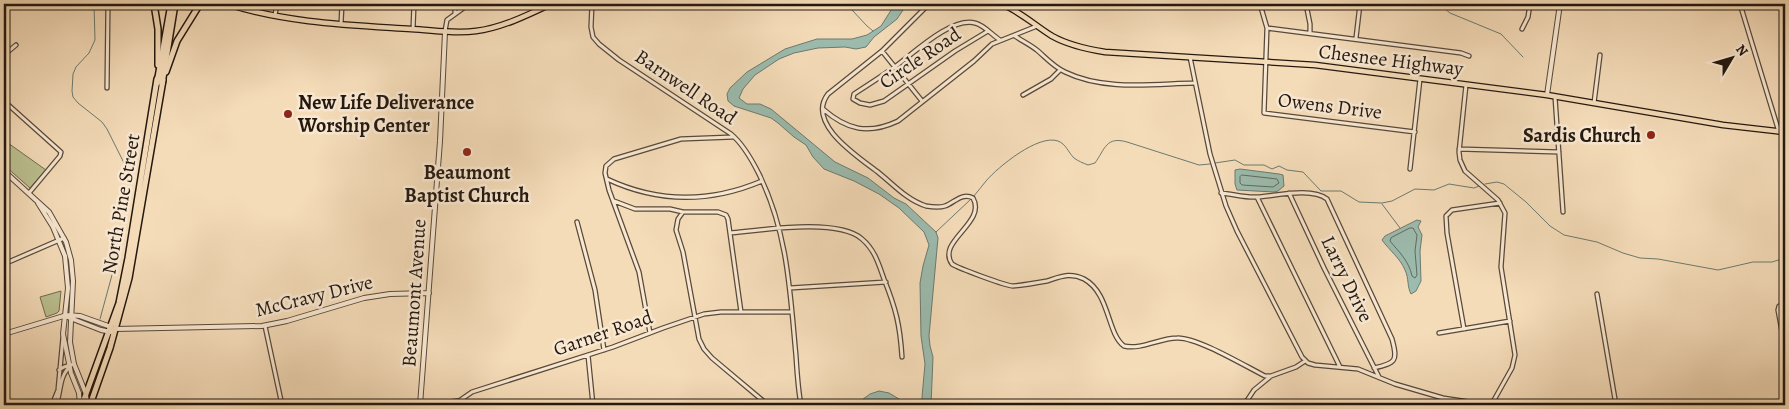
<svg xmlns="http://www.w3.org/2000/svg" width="1789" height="409" font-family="Alegreya,serif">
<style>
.green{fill:#bbc090;stroke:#706c50}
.water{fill:#9cbcaf;stroke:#6c7a6f}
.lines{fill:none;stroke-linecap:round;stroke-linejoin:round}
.shore{stroke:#606a5f;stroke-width:1}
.stream{stroke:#6c7a6f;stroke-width:1}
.minor-casing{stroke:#58493a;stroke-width:5.5}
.tertiary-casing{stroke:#58493a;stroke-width:6}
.primary-casing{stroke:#24180f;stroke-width:7}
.trunk-casing{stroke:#24180f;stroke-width:8}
.motorway-casing{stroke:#24180f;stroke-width:8}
.minor{stroke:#f8e8d2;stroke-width:3}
.tertiary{stroke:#f8e8d2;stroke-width:4}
.primary{stroke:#f5dcb9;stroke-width:4.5}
.trunk{stroke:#f5dcb9;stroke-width:5}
.motorway{stroke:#f5dcb9;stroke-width:5}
.poi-dot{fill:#8f2418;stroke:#f8e8d2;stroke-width:2}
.labels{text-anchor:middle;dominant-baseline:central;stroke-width:5;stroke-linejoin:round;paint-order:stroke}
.street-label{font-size:20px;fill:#24180f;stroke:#f8e8d2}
.poi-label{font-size:20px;font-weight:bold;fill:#24180f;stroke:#f8e8d2;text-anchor:start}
</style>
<rect width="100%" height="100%" fill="#f5dcb9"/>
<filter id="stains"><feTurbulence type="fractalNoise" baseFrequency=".004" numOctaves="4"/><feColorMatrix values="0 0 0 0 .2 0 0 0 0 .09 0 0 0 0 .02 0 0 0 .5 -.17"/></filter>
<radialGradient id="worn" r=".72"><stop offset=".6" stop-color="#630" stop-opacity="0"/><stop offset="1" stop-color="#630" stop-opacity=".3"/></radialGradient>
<!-- green -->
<path class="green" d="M8,143L46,170L30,188L4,165V148Z
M61,291L59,311L57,313L46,317L40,297Z"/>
<!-- water -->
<path class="water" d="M895,4H907L897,19L874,37L866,47L856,49L845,47L818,48L794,53L779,59L755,75L743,89L739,98L747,104H760L771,109L835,162L868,178L894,198L906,204L936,232L938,238L929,336L930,346L933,357L931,405H923L922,397L925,364L921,336L920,283L923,266L929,245L924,232L899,208L879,194L854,181L824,169L813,157L806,145L794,137L778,123L771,118L734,106L728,101L727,94L730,88L747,72L785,49L817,39H852L867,35L881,26Z
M1235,170L1240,169L1279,174L1283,175L1284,186L1278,191L1274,192L1237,190L1235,184Z
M1417,220L1421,221L1418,227L1422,235L1420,251L1421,281L1416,291L1411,294C1407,287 1409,278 1405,270C1400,258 1390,251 1382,240L1385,236Z
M879,391L889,393L909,405H893L882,401L870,405H855L870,394Z"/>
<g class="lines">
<!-- shore -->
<path class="shore" d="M1242,175L1277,179L1279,183L1273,187L1242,185L1240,183V177Z
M1410,228H1413L1417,235L1415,251L1417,275L1415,278L1412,276C1409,261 1399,252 1390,241L1391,238Z"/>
<!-- stream -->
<path class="stream" d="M94,4L95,40L89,53L76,67L73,74L72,91L73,97L78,103L102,122L107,129L129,173L130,184
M854,4L852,10L867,26L873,31
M1439,4L1450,13L1501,34L1523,57
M1215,163L1235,160L1244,165H1264L1272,169L1279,166L1287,170L1303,172L1321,191H1341L1359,202L1382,203L1392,201L1415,189L1434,190L1449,184L1474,188L1479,186
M1485,184L1497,182L1504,184L1526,202L1550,226L1564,235L1597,242L1623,253L1640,258L1658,259L1718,270L1753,262H1772L1785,258
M974,196C978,191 982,186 986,181C998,167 1038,134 1058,141C1066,144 1068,152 1074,158C1078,161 1083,163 1088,165L1095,163C1105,149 1106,136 1127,142L1199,165L1210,164
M1382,204L1400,228
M936,232L970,200
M100,319L115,264
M101,405L102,399"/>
<!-- minor casing -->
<g class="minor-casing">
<path id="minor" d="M455,4V13
M592,4L591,27L593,37L599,44L619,60L731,134C743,144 752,160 759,174C788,233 790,292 796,356C797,372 798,389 801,405
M929,4L882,51L828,94C805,124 860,158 879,173C894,185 907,200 926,206C932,207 939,208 945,206C954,203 962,192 973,198C987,223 936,241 952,264C958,268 1006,286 1013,286C1024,285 1036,283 1047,281C1060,277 1070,272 1084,279C1110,293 1107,334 1124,346C1141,350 1160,338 1177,338C1197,337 1245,366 1265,376H1271
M1260,4L1267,28L1264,113L1415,132
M1306,4L1310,24V32
M1740,4L1779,132
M275,15L277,4
M341,24L342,4
M1267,28L1461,53L1469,56
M413,29L414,4
M1522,29L1528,17L1530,4
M445,31L447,20L469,4
M988,31L955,51L884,101L870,105L860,103L853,99L854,94C868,85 882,76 896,66C914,53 951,17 975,23C984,25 992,35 1000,40
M1015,36C1022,41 1031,45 1038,51C1046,58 1054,67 1065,72C1104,91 1152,84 1194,83
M1356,38L1360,4
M882,51L922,101
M4,55L16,45
M1190,57L1210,154L1226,206L1237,231L1302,357L1308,363L1315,365L1358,369L1395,384L1443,398L1489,405
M1466,85L1459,152L1460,160L1465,171L1498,200L1505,213L1501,267L1515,355L1512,368L1494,400V405
M107,88L108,4
M1023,95L1051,79L1060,70
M1555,97L1563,212
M4,101L61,152L60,156L29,193
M1594,103L1600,55
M823,109C847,130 868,135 898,121L974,61L992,44L1037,26
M1459,149L1559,152
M1410,169L1420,79
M607,179C658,203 710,203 762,181
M1221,193C1233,194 1246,198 1257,197C1276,196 1311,187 1327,199L1392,339C1398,361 1396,363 1374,368
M1289,193L1324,268L1379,377
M1257,197L1340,367
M614,201L635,209H670L683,212H718L726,215L728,219L741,312
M683,212L678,219L676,230L683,252L699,339L704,349L712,358L768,405
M577,222L595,290L604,350
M730,233C762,230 838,218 862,239C875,250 879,265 884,279C896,309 900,325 902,357
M4,264L64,238
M790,288L886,282
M1597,294L1616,405
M1785,304L1779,306L1778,310L1785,348
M265,326L282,405
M1464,329L1447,233L1446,216L1452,210L1500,203
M650,333L639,272L609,190L605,173L606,166L614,159L681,139L733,137
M1439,333L1510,321
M588,355L593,405
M59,370L64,367L74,364
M459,401L472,392L613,347L663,328L704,314L721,312H792
M527,403L528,405
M52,405L58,390L63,337
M56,405C61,394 59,375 70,367
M1244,405L1254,390L1271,376L1296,367L1305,361"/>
</g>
<!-- tertiary casing -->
<g class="tertiary-casing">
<path id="tertiary" d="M1547,95L1560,4
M4,171L49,212L66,242L71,260L73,281L70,342L74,364L86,394L87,405
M38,203L53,227L65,256L68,288L63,334L71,373L79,393L80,405
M65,316L101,330L111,332L115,329L262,326L287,321L364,298L390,294L429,293
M4,334L67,315L80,316L111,327
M420,405L440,141L445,32
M429,405L459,401L466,405"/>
</g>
<!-- primary casing -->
<g class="primary-casing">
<path id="primary" d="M227,4C287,23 350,25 411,29C433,30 454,34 476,31C501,28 528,15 551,4
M1001,4C1020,11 1034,25 1052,36C1068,45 1086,49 1105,52L1315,65L1547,95L1723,125L1785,132"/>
</g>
<!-- trunk casing -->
<g class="trunk-casing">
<path id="trunk" d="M154,4L158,29V65
M166,72L177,41L200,4
M82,405L119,303L128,258L157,79
M90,405L110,348L129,278L163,80"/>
</g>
<!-- motorway casing -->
<g class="motorway-casing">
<path id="motorway" d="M157,83L171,4
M162,84L175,4"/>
</g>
<!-- minor -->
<use href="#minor" class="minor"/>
<!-- tertiary -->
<use href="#tertiary" class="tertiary"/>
<!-- primary -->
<use href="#primary" class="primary"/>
<!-- trunk -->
<use href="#trunk" class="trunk"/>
<!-- motorway -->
<use href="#motorway" class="motorway"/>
</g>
<!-- markers -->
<g class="poi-dot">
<circle cx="288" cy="114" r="5"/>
<circle cx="1651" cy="135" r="5"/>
<circle cx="467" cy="152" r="5"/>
</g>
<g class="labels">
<!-- street labels -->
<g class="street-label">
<text transform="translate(920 58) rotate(-34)">Circle Road</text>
<text transform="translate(1391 60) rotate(7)">Chesnee Highway</text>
<text transform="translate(686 87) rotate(34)">Barnwell Road</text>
<text transform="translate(1330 106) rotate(7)">Owens Drive</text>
<text transform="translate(121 204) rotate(-80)">North Pine Street</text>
<text transform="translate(1347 279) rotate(64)">Larry Drive</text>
<text transform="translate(414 293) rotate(-86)">Beaumont Avenue</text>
<text transform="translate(314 296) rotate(-14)">McCravy Drive</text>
<text transform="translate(603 333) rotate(-19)">Garner Road</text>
</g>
<!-- poi labels -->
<g class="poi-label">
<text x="298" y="102">New Life Deliverance<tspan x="298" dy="23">Worship Center</tspan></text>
<text x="1641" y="135" text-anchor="end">Sardis Church</text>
<text x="467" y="172" text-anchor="middle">Beaumont<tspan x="467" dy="23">Baptist Church</tspan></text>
</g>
</g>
<!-- margin -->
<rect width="1789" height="409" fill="none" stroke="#f5dcb9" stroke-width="20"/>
<rect x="5" y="5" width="1779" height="399" fill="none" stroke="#24180f" stroke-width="2.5"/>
<rect x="10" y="10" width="1769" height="389" fill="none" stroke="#24180f"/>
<!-- north arrow -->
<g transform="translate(1732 58) rotate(52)" stroke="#f8e8d2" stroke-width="4" paint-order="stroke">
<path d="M0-4L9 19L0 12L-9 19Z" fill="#24180f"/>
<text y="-8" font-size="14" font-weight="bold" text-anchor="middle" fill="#24180f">N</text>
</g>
<rect width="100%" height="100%" filter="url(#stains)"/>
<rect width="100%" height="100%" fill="url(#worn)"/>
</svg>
